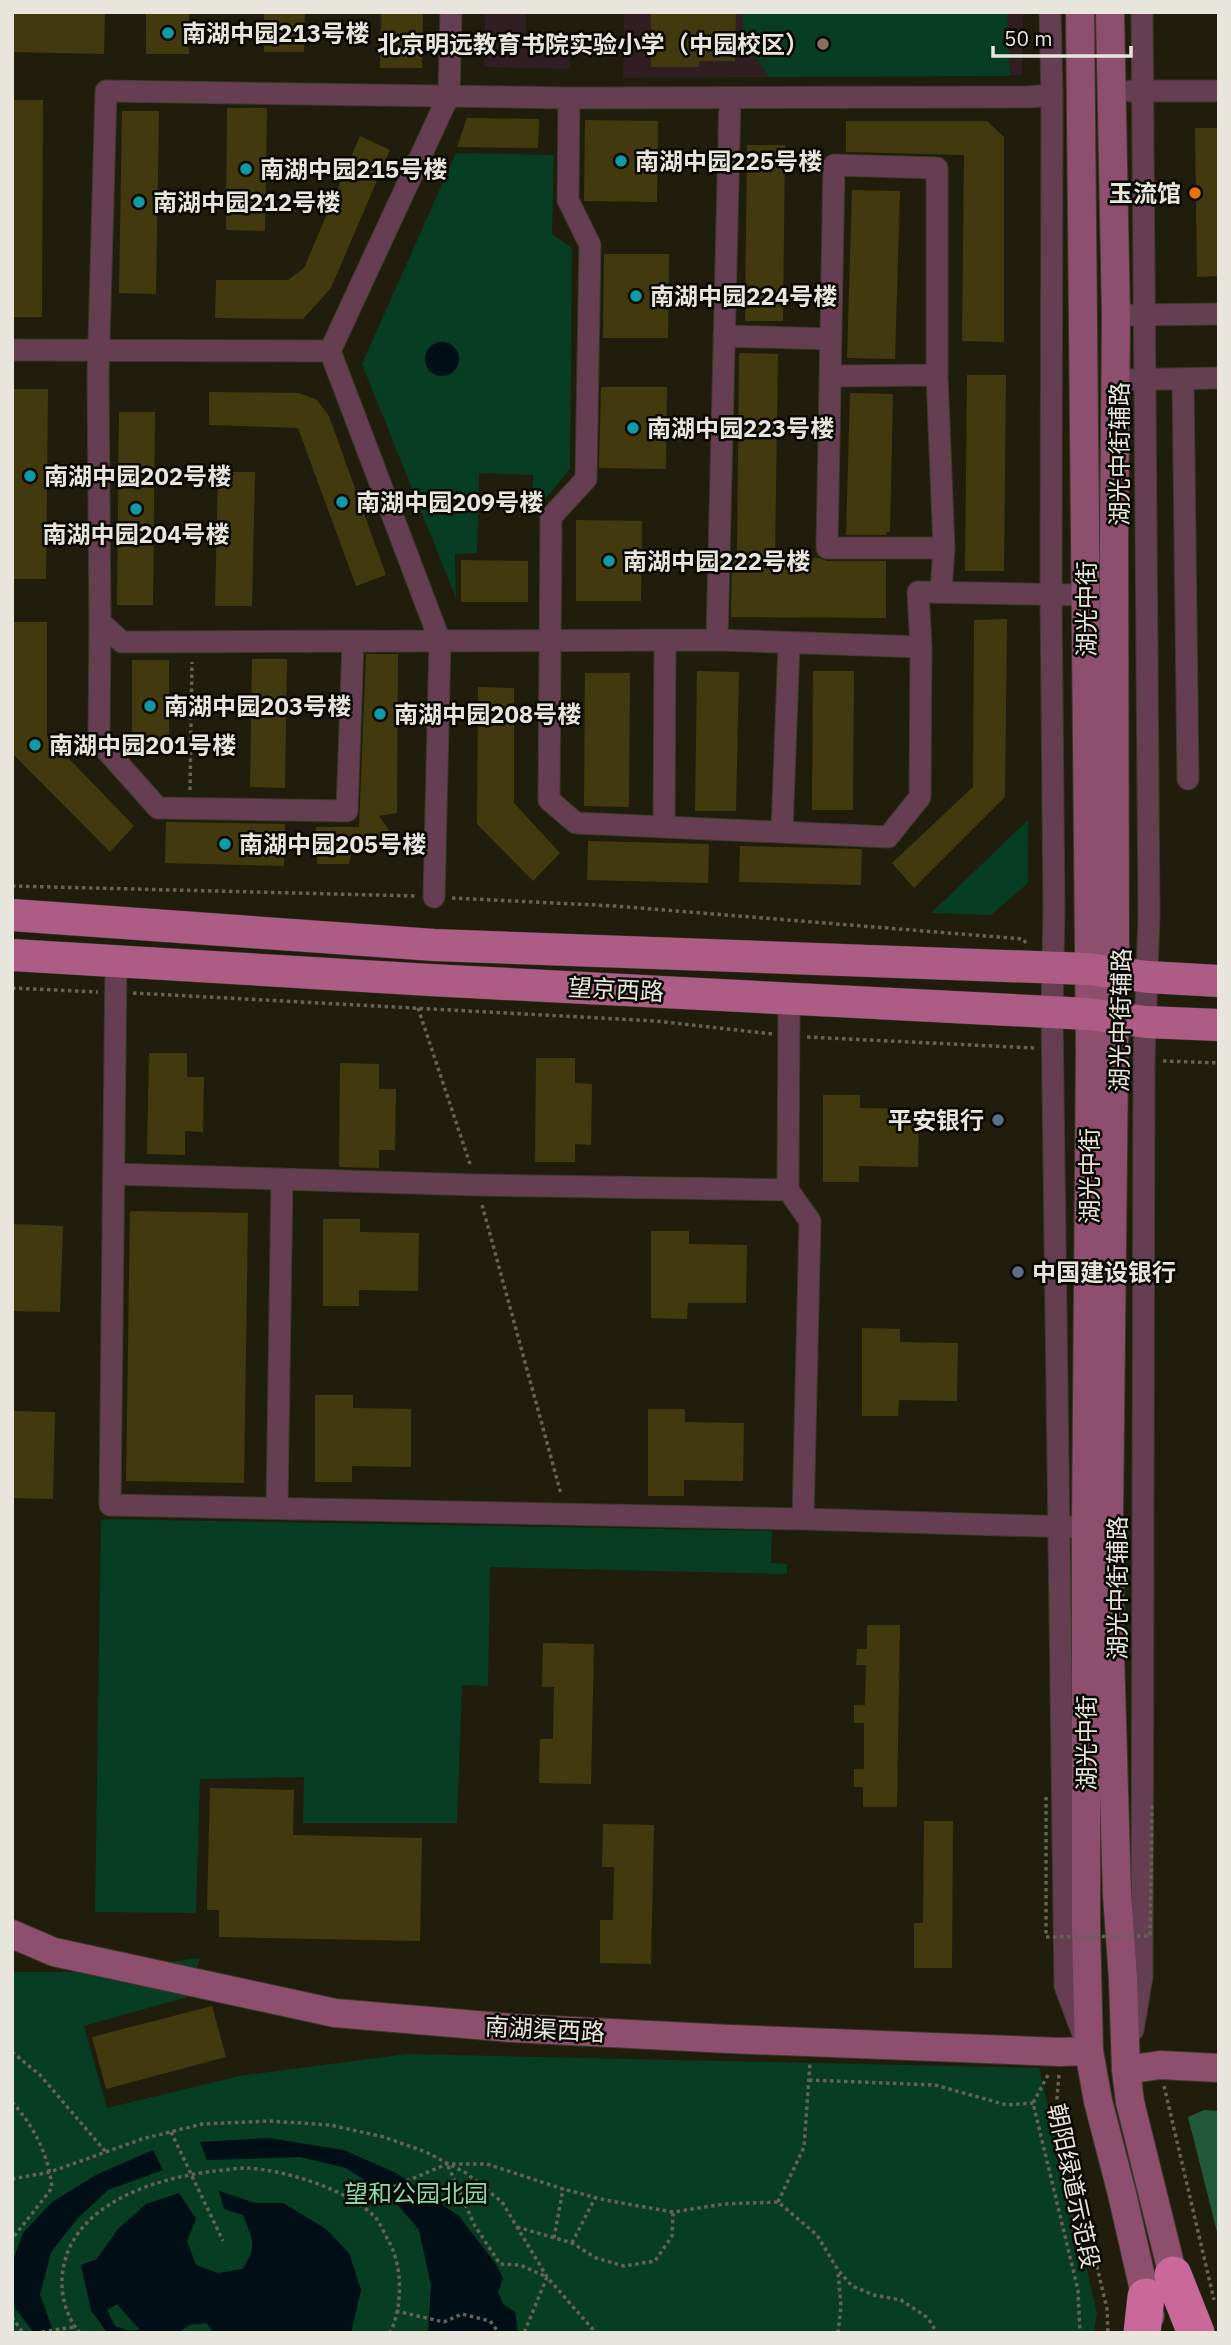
<svg xmlns="http://www.w3.org/2000/svg" width="1231" height="2345" font-family="'IBM Plex Sans','Noto Sans SC',sans-serif">
<style>
.education{fill:#311e22}
.green{fill:#073d22}
.forest{fill:#23593b}
.water{fill:#000f16;fill-rule:evenodd}
.building{fill:#423a0e}
.lines{fill:none;stroke-linecap:round;stroke-linejoin:round}
.street-casing{stroke:#3c392a;stroke-width:23}
.secondary-casing{stroke:#3c392a;stroke-width:30}
.primary-casing{stroke:#3c392a;stroke-width:33}
.highway-casing{stroke:#3c392a;stroke-width:38}
.path{stroke:#666355;stroke-width:3.5;stroke-dasharray:3.5 3.5;stroke-linecap:butt}
.street{stroke:#663e51;stroke-width:21}
.secondary{stroke:#8e4f6f;stroke-width:28}
.primary{stroke:#ad5c85;stroke-width:32}
.highway{stroke:#ca689a;stroke-width:37}
.path-bridge{stroke:#666355;stroke-width:3.5;stroke-dasharray:3.5 3.5;stroke-linecap:butt}
.culture-dot{fill:#0f9aa8;stroke:#090803;stroke-width:2.5}
.education-dot{fill:#8d6e63;stroke:#090803;stroke-width:2.5}
.food-dot{fill:#e8710a;stroke:#090803;stroke-width:2.5}
.service-dot{fill:#5c6f8a;stroke:#090803;stroke-width:2.5}
.labels{text-anchor:middle;dominant-baseline:central;stroke-width:5;stroke-linejoin:round;paint-order:stroke}
.poi-label{font-size:24px;font-weight:bold;fill:#e8e6dc;stroke:#090803;text-anchor:start}
.street-label{font-size:24px;fill:#e8e6dc;stroke:#090803}
.park-label{font-size:24px;fill:#88d9a7;stroke:#090803}
</style>
<rect width="100%" height="100%" fill="#201d0d"/>
<!-- education -->
<path class="education" d="M485,12H526V39L571,40L570,69L484,67Z
M624,12H1023L1022,75L623,78Z"/>
<!-- green -->
<path class="green" d="M742,12H1007L1010,76L769,77L745,42Z
M456,153L554,155L552,234L572,248L570,469L532,515L533,475L479,473L477,553L455,554L456,598L362,364Z
M1028,820V883L991,915L931,913Z
M101,1519L772,1531L771,1563L787,1564V1574L490,1567L488,1686L462,1685L457,1823H303L304,1777L200,1779L196,1913L95,1912Z
M200,1958L187,1997L84,2026L107,2108L239,2076L407,2054L1039,2068L1097,2313L1094,2333H12V1972H85Z"/>
<!-- forest -->
<path class="forest" d="M1204,2110L1219,2111V2240L1188,2117Z"/>
<!-- water -->
<path class="water" d="M425 359a17 17 0 1 1 34 0a17 17 0 1 1-34 0Z
M268,2138L344,2150L396,2173L459,2216L495,2263L503,2278L498,2292L503,2304L515,2312L518,2333H428L431,2285L419,2230L391,2197L346,2168L300,2157L207,2160L200,2142Z
M153,2150L163,2170L108,2190L77,2219L51,2252L40,2295L54,2333H34L15,2308L12,2290V2263L23,2233L52,2202L96,2175Z
M219,2191L255,2203H283L326,2229L349,2253L361,2290L351,2333H213L207,2323L190,2325L177,2333H107L91,2310L81,2265L97,2259L118,2229L146,2204L179,2193L196,2219L187,2241L196,2265L218,2273L242,2269C258,2247 253,2240 243,2215L224,2209ZM117,2304L140,2330H127L115,2326L107,2310Z"/>
<!-- building -->
<path class="building" d="M12,12H105L104,54L12,52Z
M146,12H189V54H146Z
M264,12H305L304,52H264Z
M381,12H423L422,68H380Z
M651,12H736L735,61H699V67H651Z
M12,100H43L42,317H12Z
M227,108H267L265,231L226,230Z
M122,111H159L156,294L119,293Z
M467,118L539,119L538,148L457,147Z
M585,120L658,121L657,202L584,201Z
M846,121H987L1004,137V342L962,341L964,155L846,152Z
M1195,128H1219V276L1197,277Z
M360,136L390,150L331,288L303,319L215,318L216,280H288L304,268Z
M747,145H785L783,321H745Z
M852,190L900,191L895,359L847,358Z
M604,254H669L668,338H603Z
M739,353L778,354L775,557L819,558L827,561H886V618L731,617L732,557H737Z
M967,375H1006L1004,571H965Z
M601,387H667L666,469L599,468Z
M14,389H48L46,579H12Z
M209,392L299,393L317,400L329,416L386,575L356,586L298,428L209,425Z
M850,393L893,394L890,532H887L886,535H846Z
M119,412H155L153,605H117Z
M218,472H255L252,606H215Z
M576,520L642,521L641,601H576Z
M461,560L528,561V602H461Z
M1007,619L1005,797L914,888L892,863L973,787L974,620Z
M14,622H47V736L134,826L110,852L14,755Z
M366,654H398L397,813L379,816L394,837L369,856L355,835L349,864H317L316,827H359Z
M252,659H287L285,788L250,787Z
M132,660H169V753H132Z
M697,671L739,672L736,811H695Z
M813,671H854L853,810H812Z
M585,673H630L629,807L584,806Z
M478,687L514,688V803L560,853L533,881L477,824Z
M166,822L285,824L284,866L165,863Z
M588,841L709,844L708,883L587,880Z
M740,846L862,849L861,885L739,882Z
M149,1053H187V1077H204L203,1132L185,1131V1155L147,1154Z
M536,1058H575V1083L592,1084L591,1145L575,1144V1162H535Z
M340,1063L379,1064V1089H396L395,1150H379V1168L339,1167Z
M823,1095H860V1108L919,1109L918,1167L859,1166V1182H823Z
M130,1211L248,1213L244,1483L126,1481Z
M323,1219H360V1232L419,1233L418,1291L359,1290V1306H323Z
M12,1224L63,1226L60,1312L12,1311Z
M651,1231H689V1244L747,1245L746,1303H688L687,1319L651,1318Z
M862,1328L900,1329V1342L958,1343L957,1401L899,1400L898,1416H862Z
M315,1395H353V1408L411,1409V1467L352,1466V1482H315Z
M648,1409H685V1422L744,1423L743,1481L684,1480V1496H648Z
M12,1411L55,1412L53,1499L12,1498Z
M867,1625H900L897,1807H863V1787H854V1769H864V1723H854V1705H865L866,1665H856L857,1649H867Z
M543,1643L594,1644L591,1784L539,1783L540,1739H553L554,1687H542Z
M210,1788L294,1790L293,1835L422,1838L420,1941L219,1937V1910H207Z
M924,1821H953L952,1968H914V1923H923Z
M603,1824L654,1825L651,1964L600,1963V1920H613L614,1867H602Z
M212,2006L226,2057L106,2089L92,2037Z"/>
<g class="lines">
<!-- street casing -->
<g class="street-casing">
<path id="street" d="M1050,12L1052,95L1051,595L1054,910L1052,1014L1065,1986L1084,2037
M1131,91H1219
M1052,95L1028,97L569,98L106,91L98,376L100,622L122,642L717,640L921,647L918,592L1086,595
M569,98L568,200L590,245L586,479L551,517L549,800L576,823L888,837L920,797L921,647
M1132,315L1219,314
M724,336L831,339
M12,350L330,351
M831,376L937,375
M1183,379L1188,779
M1115,380L1219,378
M941,591L944,548L937,375V168L834,165L827,548H944
M100,622L99,742L158,808L347,811L353,642
M717,640L730,98
M664,827L665,642
M782,832L789,644
M434,897L440,641L330,351L449,95L451,12
M116,961L110,1505L803,1519L1072,1527
M114,1174L477,1185L788,1190L810,1221L803,1519
M788,1190L789,998
M277,1506L282,1179
M1133,2030L1142,1977L1144,1061L1149,915L1142,12"/>
</g>
<!-- secondary casing -->
<g class="secondary-casing">
<path id="secondary" d="M1080,12L1090,1052L1086,1528V1927L1089,2051L1098,2101L1122,2194L1150,2316
M1110,12L1116,317L1114,537L1115,972L1109,1515L1110,1653L1117,1894L1123,1979L1126,2070L1130,2102L1177,2292
M12,1934L54,1952L335,2013L512,2028L729,2039L1060,2052L1089,2051
M1126,2070L1160,2065L1219,2068"/>
</g>
<!-- primary casing -->
<g class="primary-casing">
<path id="primary" d="M12,915L434,945L1088,969L1148,977L1219,981
M12,955L430,980L1088,1014L1146,1022L1219,1025"/>
</g>
<!-- highway casing -->
<g class="highway-casing">
<path id="highway" d="M1173,2275L1196,2333
M1142,2333L1146,2297"/>
</g>
<!-- path -->
<path class="path" d="M190,790L192,662
M12,886L416,896
M452,898L615,906L1023,939L1026,943
M12,988L98,992
M133,993L656,1021L772,1034
M418,1008L471,1167
M807,1037L1034,1048
M1163,1061L1219,1063
M482,1205L561,1494
M12,2052L40,2075L106,2152
M1048,2075L1033,2103L1078,2290L1080,2333
M1059,2075L1057,2098L1107,2309L1108,2333
M809,2080L935,2085L1007,2105L1033,2103
M1164,2086L1214,2300
M12,2102C34,2126 49,2156 52,2188L12,2239
M171,2132L223,2241
M448,2166L475,2226L500,2264L520,2265L547,2277L524,2333
M12,2179L50,2172L142,2139L202,2124L270,2121L330,2125L384,2137L426,2152L466,2173L502,2202L547,2277L596,2333
M778,2202L804,2147L810,2063
M355,2203L447,2164H487L563,2189L605,2200L673,2212L724,2204L778,2202L817,2235L838,2270L852,2286L874,2295L901,2300L928,2318L937,2333
M517,2227L572,2243L596,2258L624,2266L655,2261L672,2236L673,2212
M554,2238L563,2189
M572,2243L595,2198
M396,2311L444,2322L462,2314L490,2321L499,2333
M12,2317L23,2333
M35,2333L74,2327
M80,2333C67,2319 61,2296 62,2278C67,2205 154,2178 215,2171C226,2170 237,2168 247,2168C285,2170 347,2189 375,2217C380,2222 384,2233 388,2240C403,2265 403,2306 390,2333
M838,2333L841,2306L838,2272"/>
<!-- street -->
<use href="#street" class="street"/>
<!-- secondary -->
<use href="#secondary" class="secondary"/>
<!-- primary -->
<use href="#primary" class="primary"/>
<!-- highway -->
<use href="#highway" class="highway"/>
<!-- path-bridge -->
<path class="path-bridge" d="M1046,1797V1937L1150,1936L1152,1805"/>
</g>
<!-- markers -->
<g class="culture-dot">
<circle cx="168" cy="33" r="7"/>
<circle cx="621" cy="161" r="7"/>
<circle cx="246" cy="169" r="7"/>
<circle cx="139" cy="202" r="7"/>
<circle cx="636" cy="296" r="7"/>
<circle cx="633" cy="428" r="7"/>
<circle cx="30" cy="476" r="7"/>
<circle cx="342" cy="502" r="7"/>
<circle cx="136" cy="509" r="7"/>
<circle cx="609" cy="561" r="7"/>
<circle cx="150" cy="706" r="7"/>
<circle cx="380" cy="714" r="7"/>
<circle cx="35" cy="745" r="7"/>
<circle cx="225" cy="844" r="7"/>
</g>
<circle class="education-dot" cx="823" cy="44" r="7"/>
<circle class="food-dot" cx="1195" cy="193" r="7"/>
<g class="service-dot">
<circle cx="998" cy="1120" r="7"/>
<circle cx="1018" cy="1272" r="7"/>
</g>
<g class="labels">
<!-- poi labels -->
<g class="poi-label">
<text x="182" y="33">南湖中园213号楼</text>
<text x="809" y="44" text-anchor="end">北京明远教育书院实验小学（中园校区）</text>
<text x="635" y="161">南湖中园225号楼</text>
<text x="260" y="169">南湖中园215号楼</text>
<text x="1181" y="193" text-anchor="end">玉流馆</text>
<text x="153" y="202">南湖中园212号楼</text>
<text x="650" y="296">南湖中园224号楼</text>
<text x="647" y="428">南湖中园223号楼</text>
<text x="44" y="476">南湖中园202号楼</text>
<text x="356" y="502">南湖中园209号楼</text>
<text x="136" y="534" text-anchor="middle">南湖中园204号楼</text>
<text x="623" y="561">南湖中园222号楼</text>
<text x="164" y="706">南湖中园203号楼</text>
<text x="394" y="714">南湖中园208号楼</text>
<text x="49" y="745">南湖中园201号楼</text>
<text x="239" y="844">南湖中园205号楼</text>
<text x="984" y="1120" text-anchor="end">平安银行</text>
<text x="1032" y="1272">中国建设银行</text>
</g>
<!-- street labels -->
<g class="street-label">
<text transform="translate(1119 454) rotate(-90)">湖光中街辅路</text>
<text transform="translate(1086 609) rotate(-90)">湖光中街</text>
<text transform="translate(616 989) rotate(3)">望京西路</text>
<text transform="translate(1120 1020) rotate(-89)">湖光中街辅路</text>
<text transform="translate(1089 1176) rotate(-90)">湖光中街</text>
<text transform="translate(1117 1588) rotate(-90)">湖光中街辅路</text>
<text transform="translate(1086 1743) rotate(-90)">湖光中街</text>
<text transform="translate(545 2029) rotate(3)">南湖渠西路</text>
<text transform="translate(1074 2186) rotate(78)">朝阳绿道示范段</text>
</g>
<!-- park labels -->
<g class="park-label">
<text x="416" y="2193">望和公园北园</text>
</g>
</g>
<!-- border -->
<rect width="1231" height="2345" fill="none" stroke="#e8e6dc" stroke-width="28"/>
<!-- scale -->
<path d="M993 46v10h138v-10" fill="none" stroke="#e8e6dc" stroke-width="3.5"/>
<text x="1004" y="46" font-size="21" fill="#e8e6dc" stroke="#090803" stroke-width="5" paint-order="stroke">50 m</text>
</svg>
